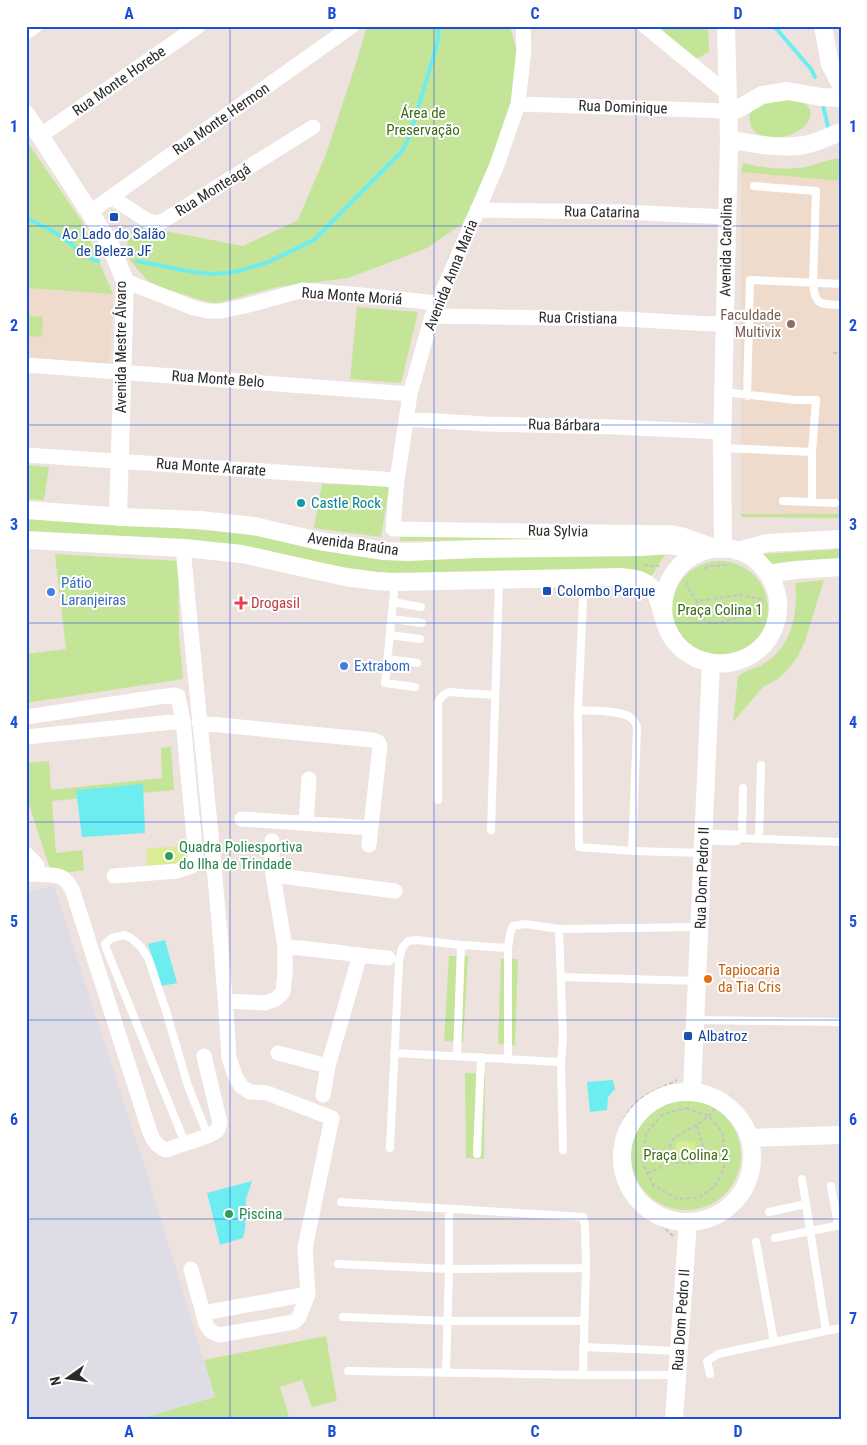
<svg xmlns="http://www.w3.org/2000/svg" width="867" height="1445" font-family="'Roboto Condensed',sans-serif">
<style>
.industrial{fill:#dedde5}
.education{fill:#efdbcc}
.green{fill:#c4e498}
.pitch{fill:#dbec93}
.water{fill:#6eedf1}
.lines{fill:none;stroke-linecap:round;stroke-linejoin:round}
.stream{stroke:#6eedf1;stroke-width:4}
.path{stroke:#c4c4c4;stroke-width:2;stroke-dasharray:4 2.5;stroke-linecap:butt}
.service{stroke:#fff;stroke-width:8}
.minor{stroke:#fff;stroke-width:15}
.tertiary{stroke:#fff;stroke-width:18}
.grid{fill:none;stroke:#1d4ed8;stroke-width:1;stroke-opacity:0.55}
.transit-dot{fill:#1a4fb4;stroke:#fff;stroke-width:2}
.education-dot{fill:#8d6e63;stroke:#fff;stroke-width:2}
.culture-dot{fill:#0f9aa8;stroke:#fff;stroke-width:2}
.shop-dot{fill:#3f7fe0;stroke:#fff;stroke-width:2}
.health-dot{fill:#e0444e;stroke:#fff;stroke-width:2}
.leisure-dot{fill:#2e9e5b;stroke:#fff;stroke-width:2}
.food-dot{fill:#e8710a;stroke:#fff;stroke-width:2}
.labels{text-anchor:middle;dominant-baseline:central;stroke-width:4;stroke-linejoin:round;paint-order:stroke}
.street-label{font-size:15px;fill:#2b2b2b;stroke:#fff}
.park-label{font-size:15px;fill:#3d6a19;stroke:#fff}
.transit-label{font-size:15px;fill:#164399;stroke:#fff;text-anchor:start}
.education-label{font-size:15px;fill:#785e54;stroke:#fff;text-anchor:end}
.culture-label{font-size:15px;fill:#0d838f;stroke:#fff;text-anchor:start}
.shop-label{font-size:15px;fill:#366cbe;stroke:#fff;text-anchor:start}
.health-label{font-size:15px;fill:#be3a42;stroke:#fff;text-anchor:start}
.leisure-label{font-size:15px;fill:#27864d;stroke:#fff;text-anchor:start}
.food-label{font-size:15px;fill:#c56008;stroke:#fff;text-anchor:start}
.neatline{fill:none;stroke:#1d4ed8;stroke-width:2}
.grid-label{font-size:16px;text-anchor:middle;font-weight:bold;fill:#1d4ed8}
</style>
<rect width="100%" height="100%" fill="#ede2dd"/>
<!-- industrial -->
<path class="industrial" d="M54,886L148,1177L215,1397L138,1419H26V892Z"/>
<!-- education -->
<path class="education" d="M741,172L841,181V518L741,517Z
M26,288L113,294L109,367L26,359Z"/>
<!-- green -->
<path class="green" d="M367,26H510L520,64L500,151L462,224L427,248L348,278L277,287L214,304L160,287L147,280L128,258L127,233L139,227L160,230L243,246L298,220L326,154L357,60Z
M654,26H708L709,52L692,61Z
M765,97L803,101C833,125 765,155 751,126C745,112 756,106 765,97Z
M26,140L83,223L113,294L26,288Z
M841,158V181L741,172L743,163C764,168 789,171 810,166C820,163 830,159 841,158Z
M357,307L418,312L401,383L350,379Z
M26,316L43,317L42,337L26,336Z
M26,465L49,467L44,500L26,499Z
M322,484L389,486L381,537L314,528Z
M741,514H841V518L741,517Z
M26,518L166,527L214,531L258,536L354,556L407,560L514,557L665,555L650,578L390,574L310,562L261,549L26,533Z
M401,534L566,536L565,542C510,539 455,541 400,541Z
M841,549V564L774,566L763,554Z
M55,554L178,561L179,636L183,679L26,703V654L66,649Z
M672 609a48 48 0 1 1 96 0a48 48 0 1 1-96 0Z
M824,580L805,641L798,656L789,668L778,679L763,687L733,722L738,677C744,670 754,669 762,665C791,649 799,613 795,583Z
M171,747L174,790L52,801L56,853L82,850L84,870L52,875L26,795V763L49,761L51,790L162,778L161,748Z
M449,956H468L463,1042L444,1041Z
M501,959H518L515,1045L498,1044Z
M465,1073L485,1074L484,1159L466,1158Z
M631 1155a55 55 0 1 1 110 0a55 55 0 1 1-110 0Z
M326,1336L337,1401L312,1407L302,1380L280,1387L289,1417L285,1419H139L215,1397L204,1360Z"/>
<!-- pitch -->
<path class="pitch" d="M190,845L191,864L148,869L146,849Z
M677,1141L696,1142L694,1152L675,1151Z"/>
<!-- water -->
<path class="water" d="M143,784L145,833L82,837L76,790Z
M165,940L177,983L161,986L148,944Z
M613,1080L615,1089L608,1097L607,1110L590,1112L587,1082Z
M252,1181L246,1199L245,1229L243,1238L220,1245L207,1193Z"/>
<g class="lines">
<!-- stream -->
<path class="stream" d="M774,26L811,69L815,77
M822,101L829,131
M26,218L51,230L92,259L98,261
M137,261L193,272L214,274L235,272L266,263L314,240L402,151L409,138L437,45L439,26"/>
<!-- path -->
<path class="path" d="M833,353H841
M644,565L659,566
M704,569L709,566L729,565
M687,582L686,585L697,601L741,595L763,600
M697,601L700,618L713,624L745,616L764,601
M686,1108L709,1116L722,1132L726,1160L721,1176L713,1188L700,1197L677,1199L653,1185L643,1164L646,1133L663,1114Z
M645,1148L660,1151L666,1156L673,1139L696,1125
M647,1173L660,1168L666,1156L674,1163L698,1162L704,1148L696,1125L709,1116L721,1101L733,1094
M673,1236C661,1223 643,1216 631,1203C607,1176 610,1126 637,1102C649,1091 664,1087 677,1080"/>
<!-- service -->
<path class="service" d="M754,186L816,191L813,283C815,306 820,304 841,305
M747,396L750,280L841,284
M723,448L812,452L816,400H796L723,392
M783,501L835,503
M812,501V452
M584,578L578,710L579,847L632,851L703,853
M395,582L385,683L415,687
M393,602L421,607
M392,619L422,623
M390,635L420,639
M388,659L417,663
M578,710C591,711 622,710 631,718C635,720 636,724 637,728L632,851
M438,800V703C441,697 443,694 449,692L494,695
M491,830L499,580
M735,838L841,842
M742,838L743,788
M759,839L761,765
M508,948V1058
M561,977L698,981
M696,1020L841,1022
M394,1053L561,1062L563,1038L559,929
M457,1056L461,945
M561,1062L563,1150
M185,1143L106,948L105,944L112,938L124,935L131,938L141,947L149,960L166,1011L188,1086L208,1136
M390,1148L399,961L402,948L408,941L417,940L461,945L508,948L510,934L513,926L525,924L559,929L700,927
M477,1154L481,1057
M802,1179L826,1331L841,1328
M831,1186L838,1225
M341,1202L583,1217L585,1225L586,1268L583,1375H677
M769,1212L806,1204
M775,1238L841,1225
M756,1242L774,1342
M338,1264L449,1269L586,1268
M343,1317L447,1321H584
M583,1347L679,1351
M348,1371L583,1375
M446,1372L449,1269V1210
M710,1374L707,1361L718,1354L826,1331"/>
<!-- minor -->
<path class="minor" d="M523,26L524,50L518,104L497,165L432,316L410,394L397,480L393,529L673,533L683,535L713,546
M645,26L728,94
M26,32L35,26
M518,104L728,111
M40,136L198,26
M111,197L148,221L155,223L163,221L313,127
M477,210L622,212L727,217
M90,212L352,26
M125,281L194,308L208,311H222L249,305L303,290L361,295L437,303
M432,316L623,319L711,324L724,323
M26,365L410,394
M406,419L486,424L615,427L722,432
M26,455L397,480
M184,548V558C199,724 219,891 229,1058L236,1078L241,1086L250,1092L267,1093L332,1118L305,1248L308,1294L203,1313L191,1269
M26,717L159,697L175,695L178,696L183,721L196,858L192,866L177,871L114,876
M199,723L373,740L378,742L380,746L369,845
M26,737L183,721
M242,819L370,828
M306,823L309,779
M704,837L735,838
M26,854L37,865L34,874H26
M34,874C55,876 64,871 73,892L145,1117C150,1131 151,1144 166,1150L208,1136L217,1131L220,1123L204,1056
M273,875L395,891
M285,947C319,949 353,955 388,958
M225,1001L265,1003L276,999L283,992L285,973V947L273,875L272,841
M278,1053L328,1066
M323,1095L328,1066L360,955
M203,1313C206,1325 207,1331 219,1335L294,1322L299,1317L308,1294"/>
<!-- tertiary -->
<path class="tertiary" d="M823,26L830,64L841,85
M728,111L738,109L762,95L787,91L821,97L841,98
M26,114L109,242L125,281L118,517
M729,139C753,144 780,149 804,145C817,143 829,136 841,132
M26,510L123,517L200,520L254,526L319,541L384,551L408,552L475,549L642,547L665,545L706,549
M26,540L184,548L242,554L345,577L376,581L395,582L621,577C636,579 645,579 654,591C657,595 658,601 660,605C664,619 667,633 676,643C706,678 764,666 776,622C780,608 778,593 772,581C742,520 654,550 664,619
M723,549L722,447L729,139L726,26
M738,551L767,543L841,539
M768,574L795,570L841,567
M692,1091L711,664
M622 1157a65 65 0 1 1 130 0a65 65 0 1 1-130 0Z
M749,1138L841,1135
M674,1419L688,1222"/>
</g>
<!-- grid -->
<path class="grid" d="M230,26V1419M434,26V1419M636,26V1419M26,226H841M26,425H841M26,623H841M26,822H841M26,1020H841M26,1219H841"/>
<!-- markers -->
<g class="transit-dot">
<rect x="109" y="212" width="10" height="10" rx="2.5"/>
<rect x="542" y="586" width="10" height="10" rx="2.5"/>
<rect x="683" y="1031" width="10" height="10" rx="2.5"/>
</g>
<circle class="education-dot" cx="791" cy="324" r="5"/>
<circle class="culture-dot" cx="301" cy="503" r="5"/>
<g class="shop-dot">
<circle cx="51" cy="592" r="5"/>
<circle cx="344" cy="666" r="5"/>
</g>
<path class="health-dot" d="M238.5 595.5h5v5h5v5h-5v5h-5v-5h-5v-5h5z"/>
<g class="leisure-dot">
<circle cx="169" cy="856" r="5"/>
<circle cx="229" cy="1214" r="5"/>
</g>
<circle class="food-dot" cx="708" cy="979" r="5"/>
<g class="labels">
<!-- street labels -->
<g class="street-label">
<text transform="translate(119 81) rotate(-35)">Rua Monte Horebe</text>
<text transform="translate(623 107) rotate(2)">Rua Dominique</text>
<text transform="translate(221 119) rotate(-35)">Rua Monte Hermon</text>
<text transform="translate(213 190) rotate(-32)">Rua Monteagá</text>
<text transform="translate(602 212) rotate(1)">Rua Catarina</text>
<text transform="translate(726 247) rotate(-89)">Avenida Carolina</text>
<text transform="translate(451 275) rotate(-68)">Avenida Anna Maria</text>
<text transform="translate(352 296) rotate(4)">Rua Monte Moriá</text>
<text transform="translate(578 318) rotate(1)">Rua Cristiana</text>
<text transform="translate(121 347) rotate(-90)">Avenida Mestre Álvaro</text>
<text transform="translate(218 379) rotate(4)">Rua Monte Belo</text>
<text transform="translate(564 425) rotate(1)">Rua Bárbara</text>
<text transform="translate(211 467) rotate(4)">Rua Monte Ararate</text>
<text transform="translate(558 531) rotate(1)">Rua Sylvia</text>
<text transform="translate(353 544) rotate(8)">Avenida Braúna</text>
<text transform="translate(702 878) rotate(-88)">Rua Dom Pedro II</text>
<text transform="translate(681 1320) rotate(-86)">Rua Dom Pedro II</text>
</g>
<!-- park labels -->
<g class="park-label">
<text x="423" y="113">Área de<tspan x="423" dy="17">Preservação</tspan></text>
<text x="720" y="610">Praça Colina 1</text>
<text x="686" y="1155">Praça Colina 2</text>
</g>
<!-- transit labels -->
<g class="transit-label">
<text x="114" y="234" text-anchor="middle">Ao Lado do Salão<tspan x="114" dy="17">de Beleza JF</tspan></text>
<text x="557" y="591">Colombo Parque</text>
<text x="698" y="1036">Albatroz</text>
</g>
<!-- education labels -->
<g class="education-label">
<text x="781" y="315">Faculdade<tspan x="781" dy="17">Multivix</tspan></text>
</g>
<!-- culture labels -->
<g class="culture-label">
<text x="311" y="503">Castle Rock</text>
</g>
<!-- shop labels -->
<g class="shop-label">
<text x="61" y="583">Pátio<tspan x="61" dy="17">Laranjeiras</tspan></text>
<text x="354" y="666">Extrabom</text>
</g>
<!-- health labels -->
<g class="health-label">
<text x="251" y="603">Drogasil</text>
</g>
<!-- leisure labels -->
<g class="leisure-label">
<text x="179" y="847">Quadra Poliesportiva<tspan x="179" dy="17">do Ilha de Trindade</tspan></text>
<text x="239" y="1214">Piscina</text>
</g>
<!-- food labels -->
<g class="food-label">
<text x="718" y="970">Tapiocaria<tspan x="718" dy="17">da Tia Cris</tspan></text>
</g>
</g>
<!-- border -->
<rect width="867" height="1445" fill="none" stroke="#ffffff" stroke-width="55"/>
<!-- north arrow -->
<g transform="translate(68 1378) rotate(256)" stroke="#ffffff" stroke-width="4" paint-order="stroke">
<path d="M0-4L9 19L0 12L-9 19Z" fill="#2b2b2b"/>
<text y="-8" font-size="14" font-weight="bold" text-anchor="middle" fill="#2b2b2b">N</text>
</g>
<rect x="28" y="28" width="812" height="1390" class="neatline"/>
<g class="grid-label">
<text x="129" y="19">A</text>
<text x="332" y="19">B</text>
<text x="535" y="19">C</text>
<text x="738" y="19">D</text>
<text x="14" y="132">1</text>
<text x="853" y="132">1</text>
<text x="14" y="331">2</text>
<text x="853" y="331">2</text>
<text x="14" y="530">3</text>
<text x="853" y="530">3</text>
<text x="14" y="728">4</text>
<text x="853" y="728">4</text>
<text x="14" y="927">5</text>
<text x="853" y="927">5</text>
<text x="14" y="1125">6</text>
<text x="853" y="1125">6</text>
<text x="14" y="1324">7</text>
<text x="853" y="1324">7</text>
<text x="129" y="1437">A</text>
<text x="332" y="1437">B</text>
<text x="535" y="1437">C</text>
<text x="738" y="1437">D</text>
</g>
</svg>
